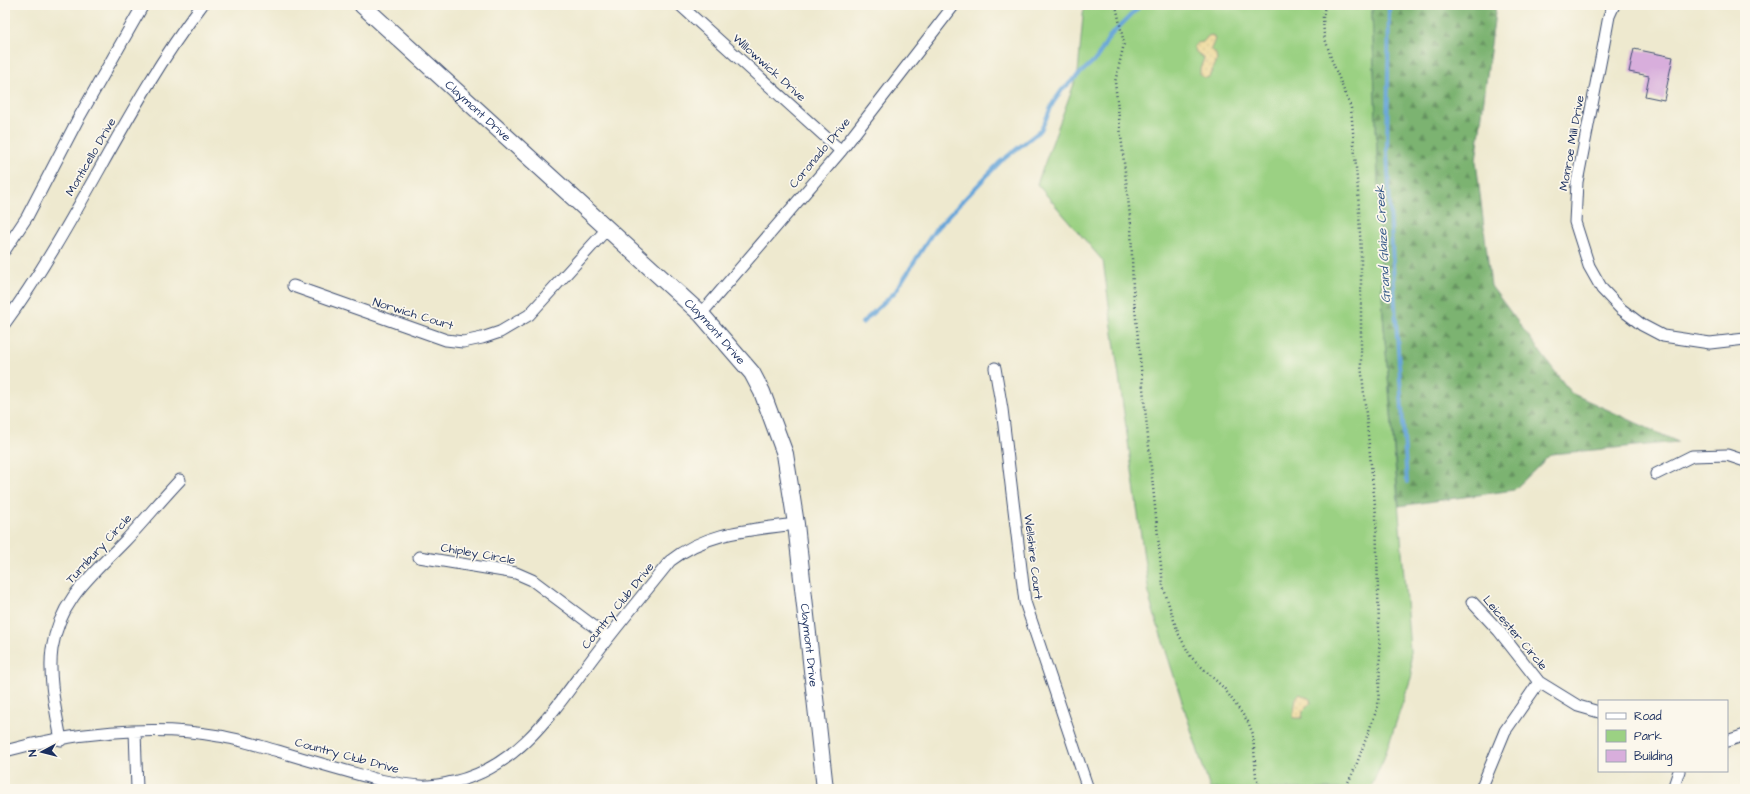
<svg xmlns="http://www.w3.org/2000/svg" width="1750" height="794" font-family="'Architects Daughter',sans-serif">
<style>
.green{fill:#9bd183;stroke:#5b8070}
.forest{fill:url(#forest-firs);stroke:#4c7168}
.sand{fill:url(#sand-dots);stroke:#84847e}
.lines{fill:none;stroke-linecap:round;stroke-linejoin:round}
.stream{stroke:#66a5d9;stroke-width:4}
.building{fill:#d8aedc}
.street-casing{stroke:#3b4b6f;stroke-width:13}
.secondary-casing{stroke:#3b4b6f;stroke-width:18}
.path{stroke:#3b4b6f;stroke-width:2.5;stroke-dasharray:1 3;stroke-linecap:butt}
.street{stroke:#fff;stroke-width:11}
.secondary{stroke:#fff;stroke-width:16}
.labels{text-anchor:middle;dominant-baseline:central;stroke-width:3.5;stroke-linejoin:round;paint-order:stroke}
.street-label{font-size:12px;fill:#1b2f5e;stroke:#fbf7ec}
.water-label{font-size:13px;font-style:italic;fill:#355889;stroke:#fbf7ec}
</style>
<defs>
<pattern id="forest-firs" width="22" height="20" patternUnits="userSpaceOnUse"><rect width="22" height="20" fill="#7cb371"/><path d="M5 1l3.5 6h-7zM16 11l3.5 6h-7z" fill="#659260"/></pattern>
<pattern id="sand-dots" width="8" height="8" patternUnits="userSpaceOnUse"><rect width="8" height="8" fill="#eeda9e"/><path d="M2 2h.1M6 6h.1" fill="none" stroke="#ccbb8a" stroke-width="1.8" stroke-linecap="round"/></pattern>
</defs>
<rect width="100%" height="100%" fill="#fbf7ec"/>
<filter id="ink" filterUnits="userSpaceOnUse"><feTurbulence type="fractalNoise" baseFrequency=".025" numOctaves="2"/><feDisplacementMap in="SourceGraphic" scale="8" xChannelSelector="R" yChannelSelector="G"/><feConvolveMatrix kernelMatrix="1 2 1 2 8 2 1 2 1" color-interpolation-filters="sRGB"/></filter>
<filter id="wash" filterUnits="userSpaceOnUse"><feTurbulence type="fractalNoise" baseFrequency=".012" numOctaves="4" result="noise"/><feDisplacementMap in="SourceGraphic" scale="16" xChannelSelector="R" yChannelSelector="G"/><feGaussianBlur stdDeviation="0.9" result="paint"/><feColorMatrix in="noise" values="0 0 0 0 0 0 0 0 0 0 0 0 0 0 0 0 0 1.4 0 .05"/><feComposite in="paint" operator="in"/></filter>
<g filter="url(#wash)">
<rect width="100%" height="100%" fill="#eee9cf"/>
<!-- green -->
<path class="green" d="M1084,5H1373L1372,12L1383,315L1412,675L1383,761L1370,789H1210L1150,601L1103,261L1037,184L1078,73Z"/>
<!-- forest -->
<path class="forest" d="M1373,5H1496L1476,161L1491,286L1571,393L1678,442L1551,454L1514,490L1399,506L1383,315L1372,12Z"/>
<!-- sand -->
<path class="sand" d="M1212,35L1215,39L1211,49L1216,54L1217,61L1209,77L1205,78L1200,75V69L1204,58L1196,52L1194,46L1197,43L1203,42L1208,36Z
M1300,694L1310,699L1311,703L1303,711L1302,718H1293L1296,697Z"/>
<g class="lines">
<!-- stream -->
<path class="stream" d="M1389,5L1387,150L1395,305L1407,482
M862,323L895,292L934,231L1000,162L1041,130L1053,103L1062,90L1097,58L1109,37L1141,5"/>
</g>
<g id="blocks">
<!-- building -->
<path class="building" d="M1634,49L1673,57L1664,100L1645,96L1649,76L1629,72Z"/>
</g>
</g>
<g filter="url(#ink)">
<use href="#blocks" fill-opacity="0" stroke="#3b4b6f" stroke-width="1"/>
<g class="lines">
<!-- street casing -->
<g class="street-casing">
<path id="street" d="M680,5L841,151
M1614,5L1609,16L1604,43L1577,182L1575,222L1589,266L1602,289L1621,309L1642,325L1663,336L1710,343L1745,339
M1744,5L1745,6
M5,250L27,217L77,121L143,5
M293,286L446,340L463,342L482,338L500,332L529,315L607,229
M701,314L841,151L954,5
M5,323C79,222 126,104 202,5
M995,368L1002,409L1025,602L1088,789
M1656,474L1692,456L1727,455L1745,461
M419,557L516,573L532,580L608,637
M1472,602L1499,631L1539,682L1578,706L1599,712
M135,731L137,789
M61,740C56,712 48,678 52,649C60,599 92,575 125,541C144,521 161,500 180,480
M1727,741L1745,735
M5,751C70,733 152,724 219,736C239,739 259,746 278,751C310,761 343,770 375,779C390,782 405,785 420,786C431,787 442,784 453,782C517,768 552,713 589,663C615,628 643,595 670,561C708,531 751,530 796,524
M1481,789L1505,731L1539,682
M1673,789L1679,771"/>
</g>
<!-- secondary casing -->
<g class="secondary-casing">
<g id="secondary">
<path id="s1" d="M362,5L701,314L752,373L762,392L785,454L796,524L825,789"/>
</g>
</g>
<!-- path -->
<path class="path" d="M1116,5L1124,44L1115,82L1131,225L1133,289L1163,586L1178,633L1191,657L1224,688L1248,722L1253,734L1256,777L1260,789
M1325,5L1323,17L1324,35L1331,58L1351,108L1358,191L1361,254V364L1376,515L1380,667L1378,706L1356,766L1345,789"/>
<!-- street -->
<use href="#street" class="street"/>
<!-- secondary -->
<use href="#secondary" class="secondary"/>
</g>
</g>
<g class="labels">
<!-- street labels -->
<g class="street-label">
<text transform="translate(769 68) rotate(42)">Willowwick Drive</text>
<text stroke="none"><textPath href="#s1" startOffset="157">Claymont Drive</textPath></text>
<text transform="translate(1572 143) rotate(-80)">Monroe Mill Drive</text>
<text transform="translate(820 153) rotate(-50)">Coronado Drive</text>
<text transform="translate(91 157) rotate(-60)">Monticello Drive</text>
<text transform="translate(413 314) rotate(17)">Norwich Court</text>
<text stroke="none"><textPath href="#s1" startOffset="481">Claymont Drive</textPath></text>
<text transform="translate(99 549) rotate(-47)">Turnbury Circle</text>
<text transform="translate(478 554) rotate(10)">Chipley Circle</text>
<text transform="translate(1033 557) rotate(83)">Wellshire Court</text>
<text transform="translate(618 606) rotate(-51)">Country Club Drive</text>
<text transform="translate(1515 633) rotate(50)">Leicester Circle</text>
<text stroke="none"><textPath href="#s1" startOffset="817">Claymont Drive</textPath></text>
<text transform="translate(347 756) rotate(15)">Country Club Drive</text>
</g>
<!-- water labels -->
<g class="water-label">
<text transform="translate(1383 244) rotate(-93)">Grand Glaize Creek</text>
</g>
</g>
<!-- margin -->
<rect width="1750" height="794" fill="none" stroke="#fbf7ec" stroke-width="20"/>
<!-- legend -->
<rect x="1598" y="700" width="130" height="72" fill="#fbf7ec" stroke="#a1a7b3"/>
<rect x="1606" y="713" width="20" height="6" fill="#ffffff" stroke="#a1a7b3"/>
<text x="1634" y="720" font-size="12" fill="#1b2f5e">Road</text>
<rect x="1606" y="730" width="20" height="12" fill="#9bd183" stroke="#a1a7b3"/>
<text x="1634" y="740" font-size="12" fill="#1b2f5e">Park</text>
<rect x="1606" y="750" width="20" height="12" fill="#d8aedc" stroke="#a1a7b3"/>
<text x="1634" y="760" font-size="12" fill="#1b2f5e">Building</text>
<!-- north arrow -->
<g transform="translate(42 752) rotate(263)" stroke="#fbf7ec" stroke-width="3" paint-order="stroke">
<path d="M0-3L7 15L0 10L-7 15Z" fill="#1b2f5e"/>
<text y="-6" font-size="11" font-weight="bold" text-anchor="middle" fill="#1b2f5e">N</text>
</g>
</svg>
